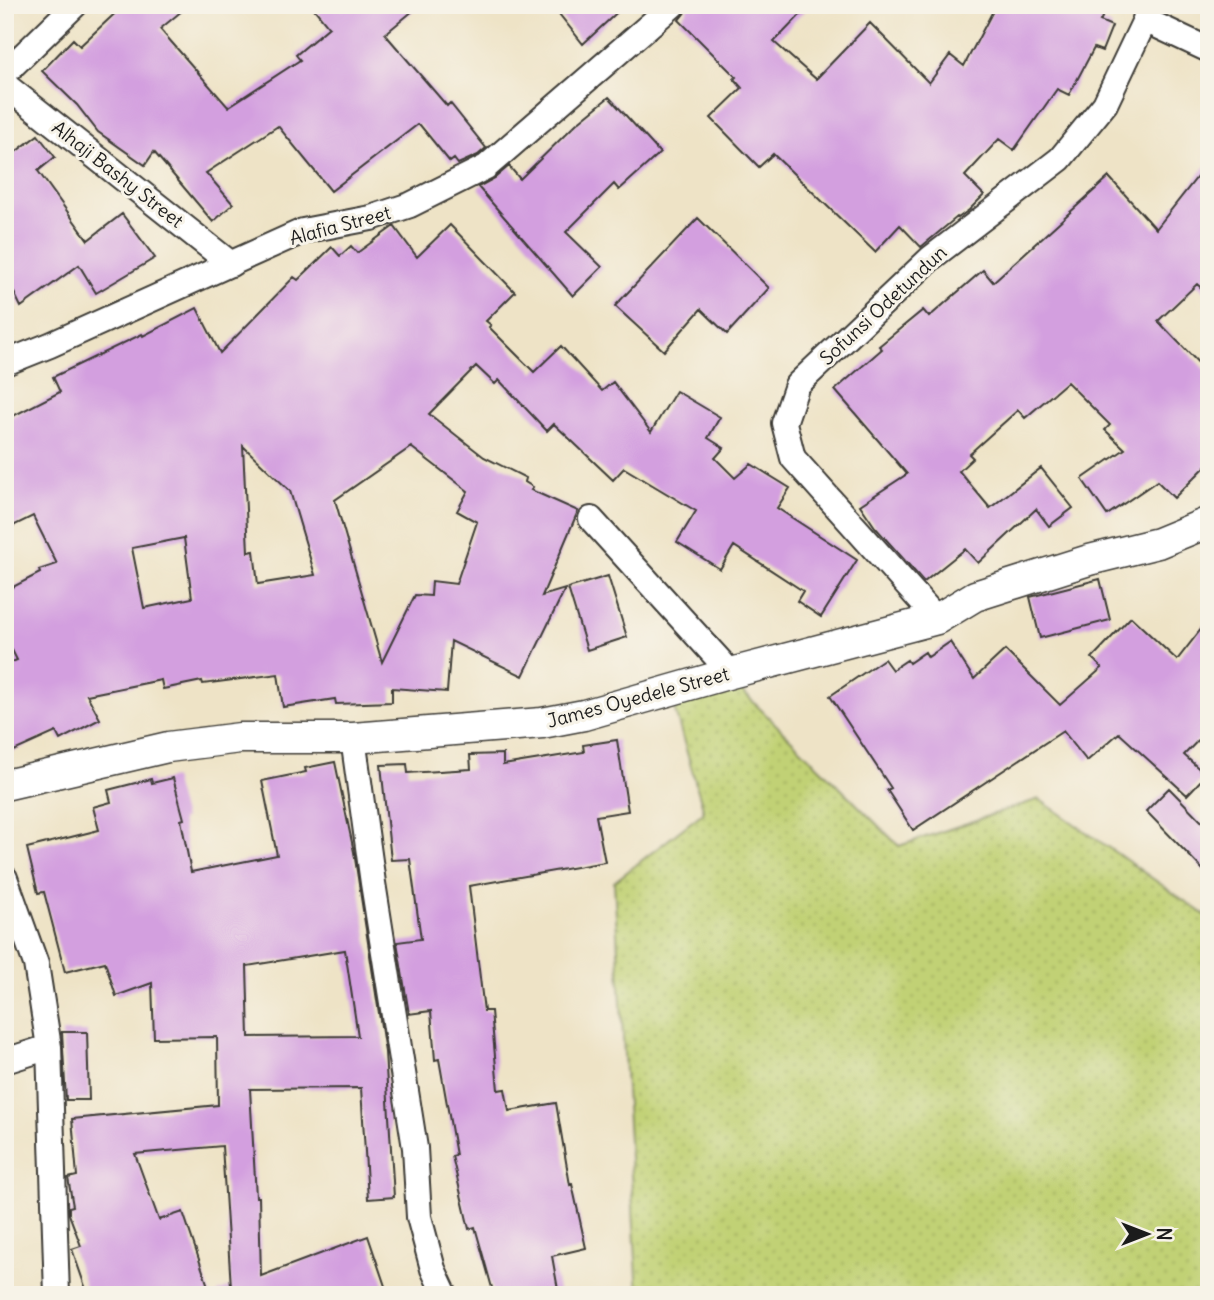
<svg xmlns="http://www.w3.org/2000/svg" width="1214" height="1300" font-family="Delius,sans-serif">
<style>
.grass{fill:url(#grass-dots);stroke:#6e7648;stroke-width:2}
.building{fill:#d39fdf;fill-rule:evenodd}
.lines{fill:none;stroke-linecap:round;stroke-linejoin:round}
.minor-casing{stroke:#3c3a36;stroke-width:28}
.tertiary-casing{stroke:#3c3a36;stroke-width:33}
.minor{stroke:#fff;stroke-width:24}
.tertiary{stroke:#fff;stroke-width:30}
.labels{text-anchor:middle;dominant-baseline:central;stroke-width:6;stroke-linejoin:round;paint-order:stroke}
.street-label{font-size:19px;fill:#1c1c1c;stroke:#f7f3e8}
</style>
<defs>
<pattern id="grass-dots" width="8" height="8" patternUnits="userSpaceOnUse" patternTransform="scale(1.75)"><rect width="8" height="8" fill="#c1d174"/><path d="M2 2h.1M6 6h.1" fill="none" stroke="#a5b364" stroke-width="1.8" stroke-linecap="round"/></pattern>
</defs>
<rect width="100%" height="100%" fill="#f7f3e8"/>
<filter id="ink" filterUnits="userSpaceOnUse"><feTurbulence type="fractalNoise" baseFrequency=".0143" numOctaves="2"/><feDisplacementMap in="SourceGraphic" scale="14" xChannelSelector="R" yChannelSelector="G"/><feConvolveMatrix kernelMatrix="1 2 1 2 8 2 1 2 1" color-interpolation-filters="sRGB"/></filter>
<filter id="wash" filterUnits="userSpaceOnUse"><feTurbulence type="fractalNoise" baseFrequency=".00686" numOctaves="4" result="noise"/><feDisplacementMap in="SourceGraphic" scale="28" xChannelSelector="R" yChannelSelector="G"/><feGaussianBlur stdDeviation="1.57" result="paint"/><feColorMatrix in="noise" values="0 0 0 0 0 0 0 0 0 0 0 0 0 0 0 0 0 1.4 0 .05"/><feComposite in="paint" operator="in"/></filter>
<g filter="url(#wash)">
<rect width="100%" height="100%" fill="#eee3c6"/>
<!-- grass -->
<path class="grass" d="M734,683L899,846L1039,799L1209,918V1295H638L614,882L704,812L671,697Z"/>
<g id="blocks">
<!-- building -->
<path class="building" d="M124,5H189L160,29L228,107L300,60L296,55L329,27L311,5H420L385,34L447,106L450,103L486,148L478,155L458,164L454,159L450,162L420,125H417L331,191L278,126L206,173L233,204L213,222L154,152L145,165L98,132L77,105L42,71L73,39L80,46Z
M552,5H625L583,44Z
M687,5H810L774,42L816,79L870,23L929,83L950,55L964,66L996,5H1109L1100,21L1112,26L1102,51L1094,48L1069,95L1057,89L1014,150L999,139L965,176L984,195L969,210L958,218L957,217L921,247L900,225L875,252L773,154L759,167L711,118L742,88L734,79L736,77L679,20L687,10Z
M609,97L660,153L619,190L614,184L566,232L602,267L573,296L478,187L495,178L509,166L520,179L576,124Z
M38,135L55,157L38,171L88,240L122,214L155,258L96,293L79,265L21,307L5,274V160Z
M1209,162V295L1197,284L1158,321L1209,374V463L1174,498L1157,481L1107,515L1082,479L1125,449L1105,430L1110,425L1067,382L1025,418L1018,410L969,454L973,458L959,471L990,508L1041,468L1073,508L1049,526L1036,509L978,563L965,549L924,582L875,527L860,505L907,474L835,390L882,349L879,346L923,310L929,317L983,270L993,282L1109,177L1156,229Z
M698,218L769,288L727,334L701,309L664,351L615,306Z
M450,225L515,292L486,321L491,325L489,327L534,372L561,346L602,391L613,382L651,432L676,391L720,417L708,438L724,448L715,458L735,478L751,464L790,488L777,508L857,560L821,617L797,601L803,591L734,546L720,569L677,542L696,511L624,468L613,480L554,424L547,431L499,380L495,384L476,366L429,414L484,457L526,478L525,482L533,487L531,490L578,511L542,596L565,589L523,676L451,641L447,692L392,688V702L336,704L335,699L283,707L278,674L203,684L202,681L163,689L161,680L87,695L100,719L60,740L56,732L5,755V665L17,660L5,636V591L40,573L39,570L57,564L33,516L5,530V420L60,392L53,377L142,334L143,336L197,308L220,353L294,277L298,280L332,247L340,256L351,246L357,253L394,226L417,257ZM243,446L290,491L315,575L258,584L254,551L248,552ZM411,447L468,491L457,511L477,522L456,584L432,581L431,596L415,595L382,662L335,500ZM184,538L192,598L144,608L132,548Z
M608,576L627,637L587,650L568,588Z
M1100,579L1110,620L1040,638L1030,597Z
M1131,617L1177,660L1209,619V729L1184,755L1206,775L1187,795L1119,733L1087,761L1063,731L913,830L887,790L891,788L830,696L884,659L892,670L907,660L909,663L925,652L928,657L950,642L974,679L1005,650L1060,705L1102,668L1092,658Z
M617,740L628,811L596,816L605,862L469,886L484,1011H491L498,1090L505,1089L509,1111L556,1103L570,1185L572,1184L586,1248L552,1256L559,1295H494L475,1227L469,1229L455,1169L452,1156L456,1155L439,1059L435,1060L431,1011L409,1014L397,942L421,939L410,859L391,860L381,765L407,764L408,773L471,769L470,755L503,754V765L584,752L583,745Z
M335,762L354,852L385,1052L394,1197L368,1199L361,1088L250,1089L256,1197H259L261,1276L368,1236L388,1295H217V1292L231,1287L222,1146L135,1154L159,1220L183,1212L211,1295H88L72,1249L81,1246L69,1214V1207L73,1206L68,1178L77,1176L72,1119L218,1105L217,1037L154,1038L152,983L116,996L105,962L65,972L44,892L38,893L27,848L99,830L93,807L111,802L108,790L151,779L152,783L173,778L184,819L181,820L191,872L277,855L262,781L306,772L305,768ZM345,950L358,1036L249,1037L247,966Z
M1169,788L1209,829V876L1146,811Z
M62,1032H87L89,1100H66Z"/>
</g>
</g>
<g filter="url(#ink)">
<use href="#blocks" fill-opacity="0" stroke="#3c3a36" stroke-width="2"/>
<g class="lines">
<!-- minor casing -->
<g class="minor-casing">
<path id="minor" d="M1145,20L1209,50
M5,73L75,5
M5,85L231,264
M5,363L50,345L303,231L371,218L410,205L486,167L673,5
M591,519L731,673
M937,619L793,458L784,423L797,385L931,258L1060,159L1105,104L1145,20L1147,5
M353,738L373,883L415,1148L419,1217L433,1269L445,1295
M5,878L36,964L49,1047L57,1295
M5,1061L49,1047"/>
</g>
<!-- tertiary casing -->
<g class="tertiary-casing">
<path id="tertiary" d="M5,785L168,747L240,738H353L542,723L584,715L731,673L937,619L975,596L1089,560L1158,543L1209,522"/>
</g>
<!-- minor -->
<use href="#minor" class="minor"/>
<!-- tertiary -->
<use href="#tertiary" class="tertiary"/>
</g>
</g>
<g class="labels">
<!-- street labels -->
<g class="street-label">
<text transform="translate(118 174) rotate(38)">Alhaji Bashy Street</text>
<text transform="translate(340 225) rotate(-15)">Alafia Street</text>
<text transform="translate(883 305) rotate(-43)">Sofunsi Odetundun</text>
<text transform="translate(638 697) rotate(-15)">James Oyedele Street</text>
</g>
</g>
<!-- margin -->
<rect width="1214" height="1300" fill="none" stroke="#f7f3e8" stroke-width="28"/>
<!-- north arrow -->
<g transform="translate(1147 1234) rotate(90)" stroke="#f7f3e8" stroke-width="5" paint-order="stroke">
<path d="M0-5L12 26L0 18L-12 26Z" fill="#1c1c1c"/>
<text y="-10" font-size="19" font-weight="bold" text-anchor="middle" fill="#1c1c1c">N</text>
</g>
</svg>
